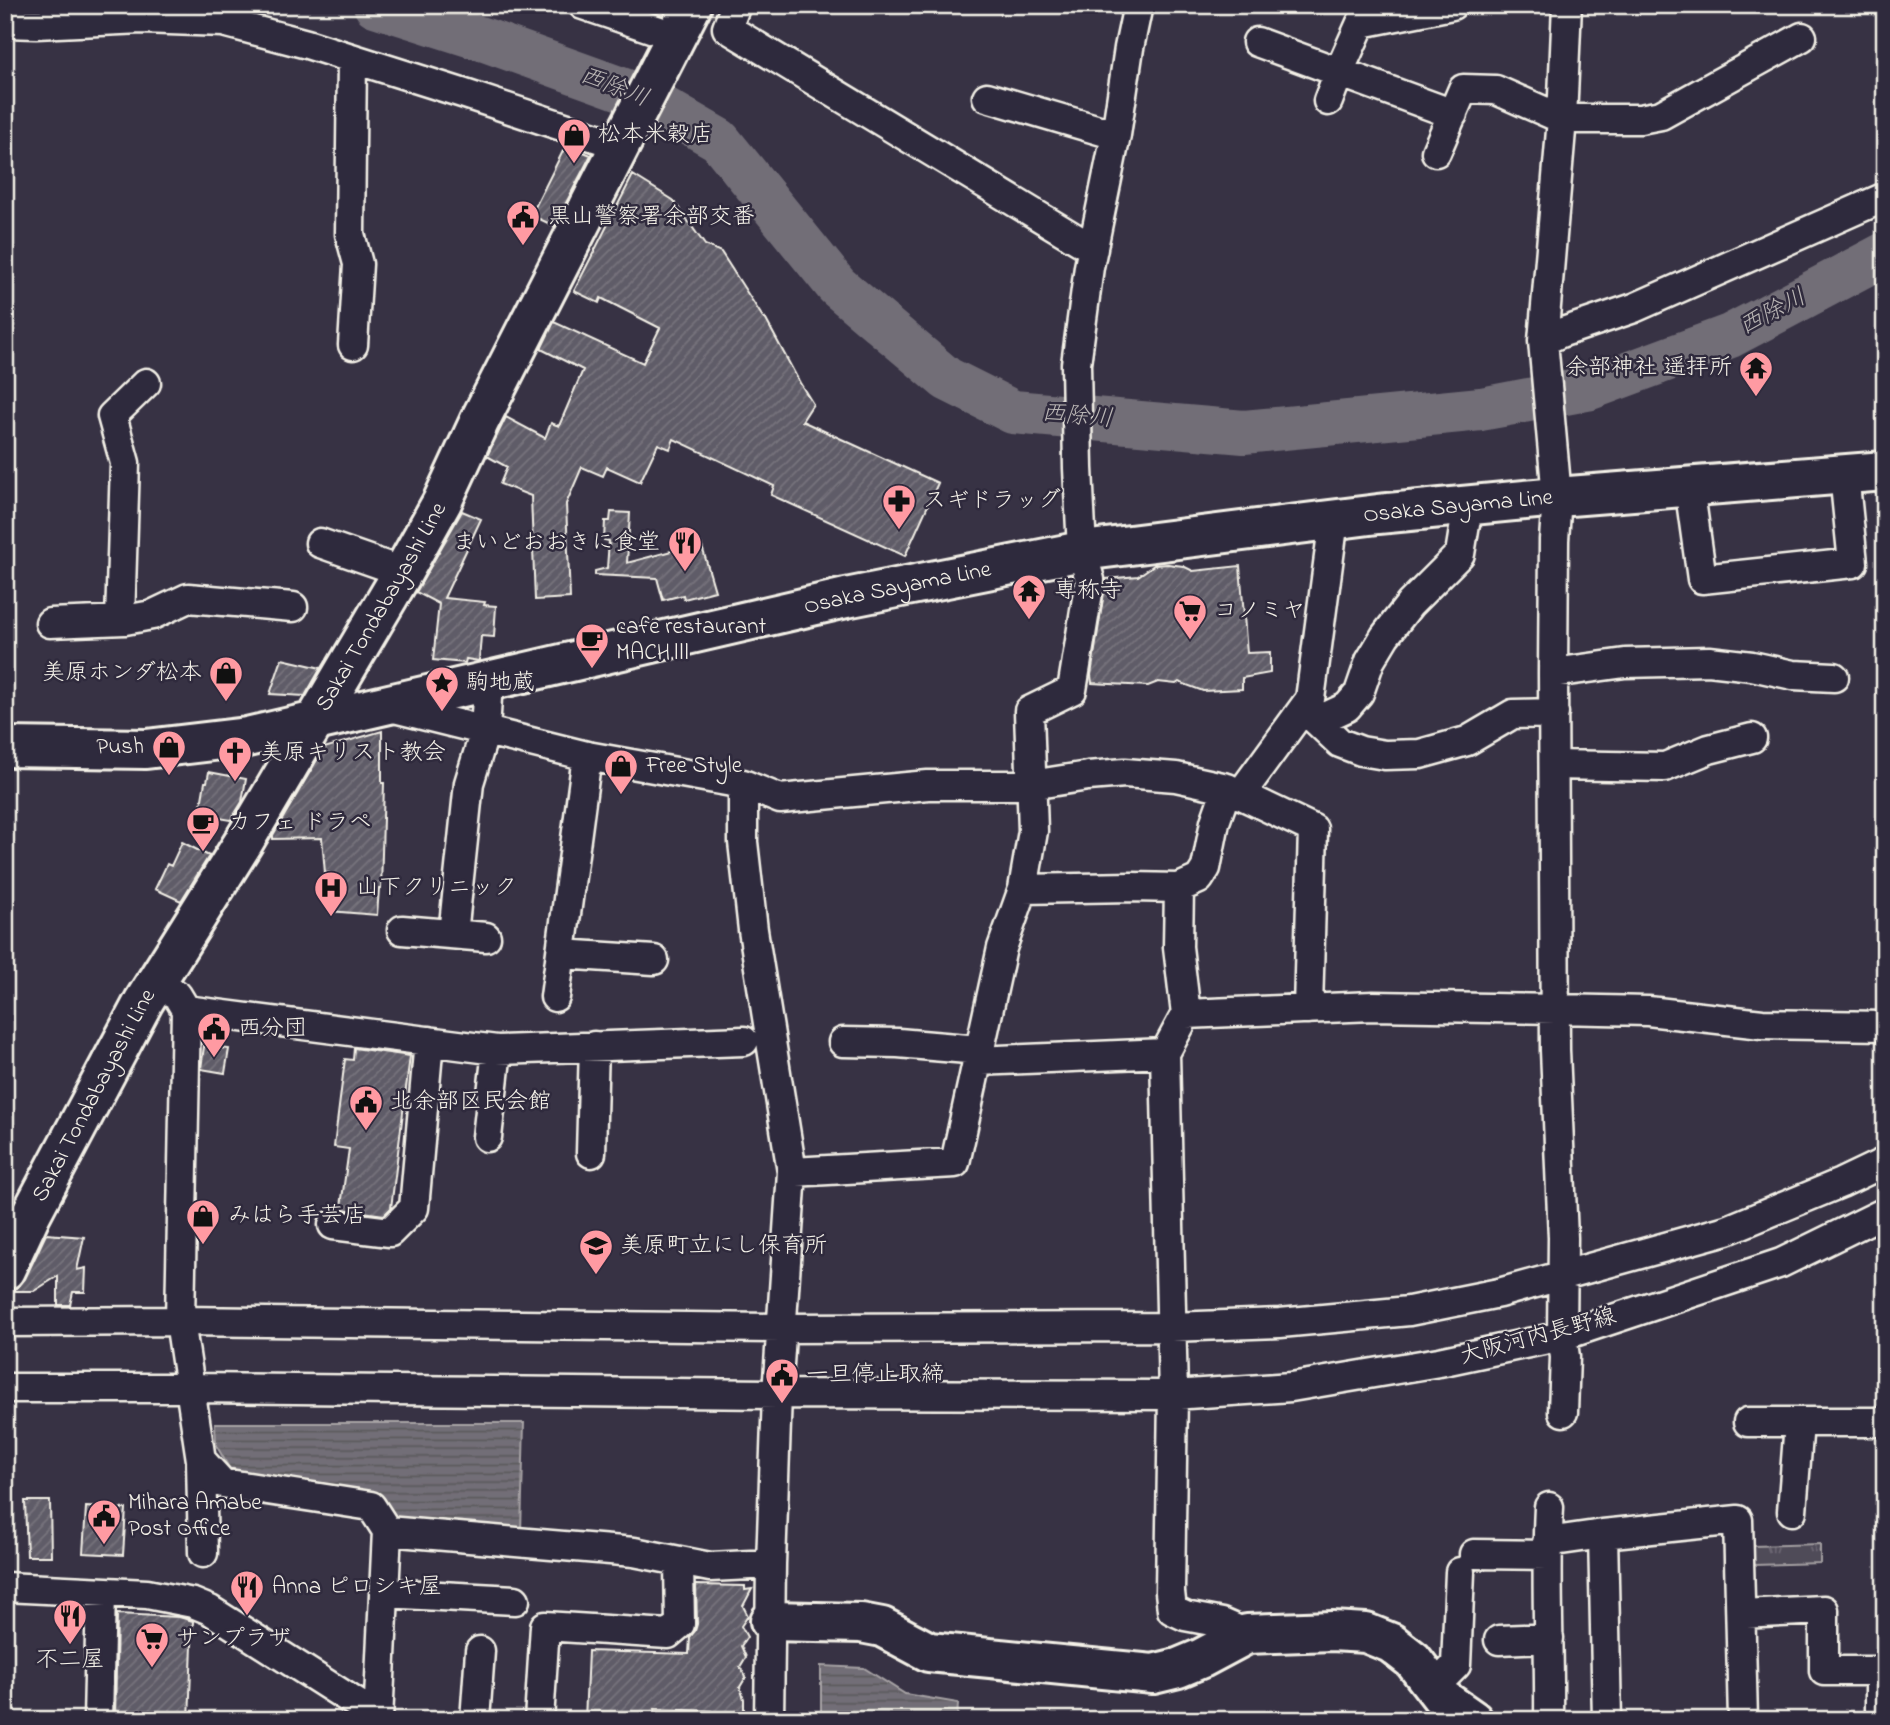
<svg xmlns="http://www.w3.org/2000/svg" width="1890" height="1725" font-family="'Indie Flower','Klee One',sans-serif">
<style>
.park{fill:url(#park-tufts);stroke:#a29ea0;stroke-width:2}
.water{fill:url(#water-rules);stroke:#a6a2a4;stroke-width:2}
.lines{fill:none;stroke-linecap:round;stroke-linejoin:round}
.river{stroke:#726e77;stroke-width:44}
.building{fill:url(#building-hatch);stroke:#f4f1e8;stroke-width:2}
.street-casing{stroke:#f4f1e8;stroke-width:33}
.secondary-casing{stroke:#f4f1e8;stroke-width:44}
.primary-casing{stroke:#f4f1e8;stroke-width:44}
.street{stroke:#2f2a3d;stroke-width:28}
.secondary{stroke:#2f2a3d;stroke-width:38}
.primary{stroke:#2f2a3d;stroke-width:38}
.labels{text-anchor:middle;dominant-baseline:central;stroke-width:5;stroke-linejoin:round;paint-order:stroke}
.poi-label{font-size:23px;fill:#f4f1e8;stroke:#2f2a3d;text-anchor:start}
.street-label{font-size:23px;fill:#f4f1e8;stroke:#2f2a3d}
.water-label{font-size:24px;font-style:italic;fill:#bab6b5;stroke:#2f2a3d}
</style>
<defs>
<pattern id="park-tufts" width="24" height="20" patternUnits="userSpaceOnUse" patternTransform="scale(1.75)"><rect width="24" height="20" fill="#504b59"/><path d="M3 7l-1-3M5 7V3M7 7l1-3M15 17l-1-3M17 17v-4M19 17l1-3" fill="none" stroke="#6a6571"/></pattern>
<pattern id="water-rules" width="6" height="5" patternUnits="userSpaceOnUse" patternTransform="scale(1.75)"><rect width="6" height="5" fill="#726e77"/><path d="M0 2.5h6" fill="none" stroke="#5b595c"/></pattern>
<pattern id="building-hatch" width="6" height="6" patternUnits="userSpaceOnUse" patternTransform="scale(1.75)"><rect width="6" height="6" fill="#5f5c67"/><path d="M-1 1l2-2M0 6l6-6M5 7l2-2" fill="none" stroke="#77747d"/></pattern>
</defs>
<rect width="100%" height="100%" fill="#373244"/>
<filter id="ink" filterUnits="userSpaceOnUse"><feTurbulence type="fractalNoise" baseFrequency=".0143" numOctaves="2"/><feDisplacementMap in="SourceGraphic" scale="14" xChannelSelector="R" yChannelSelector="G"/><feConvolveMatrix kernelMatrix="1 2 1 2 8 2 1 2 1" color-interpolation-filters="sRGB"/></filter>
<g filter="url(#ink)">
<!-- park -->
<path class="park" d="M1820,1544V1563L1754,1565L1753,1546Z"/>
<!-- water -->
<path class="water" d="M215,1423H524L521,1532L390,1520L232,1473L216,1445Z
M821,1666L864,1668L905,1694L958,1703L957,1720H821Z"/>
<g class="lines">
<!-- river -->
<path class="river" d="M375,5L488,41L646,98L719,140L837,286L947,379L1013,412L1244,432L1481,409L1587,389L1730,336L1885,254"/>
</g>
<!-- building -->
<path class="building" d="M566,145L591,155L554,226L531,215Z
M633,175L673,200L705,245L721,252L764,319L765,318L800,383L813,404L802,421L938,483L905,556L771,495L774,486L674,439L670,449L658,444L640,482L607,467L603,476L582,467L566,504L570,598L535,600L531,496L500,484L507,467L487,456L506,417L545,438L551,423L559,426L583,370L541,349L554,322L643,363L660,328L601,298L599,303L574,291Z
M462,511L481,519L444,598L485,602L484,605L496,606L494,637L481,636L479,661L466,659L465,663L433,660L439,604L416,592Z
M611,512L630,513L627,563L701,543L715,591L684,599L683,595L663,600L657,578L595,575V571L607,568L609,541L604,540L605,521H610Z
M1168,564L1183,566L1193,571L1240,566L1247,653L1270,652V673L1242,678V689L1203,691L1179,682L1176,684L1158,682L1148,686L1092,683L1091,675L1106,579L1138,576L1154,565Z
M282,659L321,668L305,696L270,694Z
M382,731V783H384L381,889H379L377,915L329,911L332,886L328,885L329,873H325L322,838L273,839V835L324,748Z
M209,772L246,779L242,802L231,820L219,818V814L200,811L205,782H207Z
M182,842L209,856L181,901L155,889L167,864L171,866Z
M204,1046L229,1049L225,1073L201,1069Z
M354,1048L410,1056L391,1208L384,1215L342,1209L343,1206H341L349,1149L334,1147L345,1059L353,1060Z
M46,1234L84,1237L77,1270L86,1268L85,1292H73L70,1305H58V1276L34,1291H11L18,1287L25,1279Z
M25,1501H50L51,1556H27Z
M86,1507L126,1509L123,1555L83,1553Z
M696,1585L745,1586V1590L752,1589L743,1606L748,1616L741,1626L747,1637L741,1646L746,1657L740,1667L746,1677L740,1687L744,1699V1714H737V1720H712V1711L655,1709L654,1720H585L588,1651L689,1654L690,1637L695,1631L697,1624Z
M117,1614L179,1617L193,1621L189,1720H115Z"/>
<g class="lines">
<!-- street casing -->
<g class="street-casing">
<path id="street" d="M583,5L677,37
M736,5L727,28L1093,249
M5,23L36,24L142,19L223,22L307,44L462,93L619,145
M1257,42L1453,114
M352,59L350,234L358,264L353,345
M987,97L1116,135
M1328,101L1339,72L1361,23L1452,5
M1436,152L1463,89L1496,90L1562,119H1640L1661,115L1802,37
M1543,341L1560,333L1634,308L1885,197
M1689,486L1702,579L1853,563L1844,474
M320,543L403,572
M120,620L125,463L112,416L146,383
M50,623L125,620L152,615L188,598L293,607
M1553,673L1625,663L1709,661L1752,666L1793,675L1834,677
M386,706L587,756L743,784
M1304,709L1340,743L1361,751L1385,755L1420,754L1467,741L1513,714L1554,713
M1317,721L1347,707L1359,693L1370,661L1385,636L1410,604L1460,554L1468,505
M1554,765L1665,767L1709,749L1752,738
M1240,795L1310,699L1334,519
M1023,889L1132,887L1179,888
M402,930L486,937
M453,934L469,783L485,731L488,681
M561,954L654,960
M156,983L177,995L186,1010L180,1321L201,1460L222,1483L371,1506L387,1531L378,1720
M555,997L587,756
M186,1010L497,1050L744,1041
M1186,1014L1178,947L1179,888L1199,879L1206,868L1215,822L1227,788
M843,1042L898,1043L979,1050
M976,1061L1165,1053
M487,1137L497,1050
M591,1153L594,1046
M792,1172L955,1163L1002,948L1023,889L1033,831L1029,711L1072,690L1090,580L1082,551L1078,468L1076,364L1089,267L1116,135L1129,48L1138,5
M333,1225L390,1232L414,1208L429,1041
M5,1322L180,1321L781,1328L1171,1327L1280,1323L1409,1311L1499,1293L1727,1230L1841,1183L1885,1162
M5,1388H191L777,1394L792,1172L753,930L743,842V784L780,799L928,785H1031L1088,776L1125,773L1176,777L1227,788L1313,829L1308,1009
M1563,1412L1565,1357L1562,1336L1563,1238L1555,1050L1553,673L1554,540L1557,497L1543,341L1562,119L1567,5
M1748,1422H1885
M201,1460L203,1553
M1549,1507C1545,1578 1550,1649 1549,1720
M1792,1511L1799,1423
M387,1531L634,1552L710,1567L771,1564
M1547,1542L1603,1534
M1474,1554L1547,1555
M5,1587L147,1594L193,1603L210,1610L378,1717
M384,1593L515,1600
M1741,1614L1824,1610V1671H1880V1720
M1247,1634L1222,1623L1185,1616L1172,1610L1170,1592L1173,1395L1165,1053L1186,1014L1373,1006L1555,1009L1648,1011L1762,1024L1885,1026
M1499,1640L1549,1638
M1434,1687L1456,1665L1460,1572
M98,1720L101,1592
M475,1720L480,1651
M539,1720L545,1626L668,1634L680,1624L679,1563
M769,1720L771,1564L777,1394L1173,1395L1291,1387L1439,1362L1562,1336L1781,1263L1885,1212
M1607,1720L1603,1534L1738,1520L1743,1720"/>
</g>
<!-- secondary casing -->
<g class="secondary-casing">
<path id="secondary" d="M770,1621L861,1623L882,1627L929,1652L1153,1674L1178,1668L1202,1658L1247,1634L1332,1631L1366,1633L1391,1643L1413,1660L1443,1699L1473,1720"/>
</g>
<!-- primary casing -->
<g class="primary-casing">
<g id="primary">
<path id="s1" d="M5,747L146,749L247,737L846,598L1082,551L1378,514L1557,497L1885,471"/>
<path id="s2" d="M5,1270L31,1214L144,1001L243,843L403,572L442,502L480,420L692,5"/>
</g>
</g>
<!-- street -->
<use href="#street" class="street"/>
<!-- secondary -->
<use href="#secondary" class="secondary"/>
<!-- primary -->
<use href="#primary" class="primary"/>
</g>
</g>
<!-- icons -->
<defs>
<g id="shop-pin" transform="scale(1.75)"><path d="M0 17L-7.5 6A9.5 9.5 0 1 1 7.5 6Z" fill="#ff9aa2" stroke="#2f2a3d"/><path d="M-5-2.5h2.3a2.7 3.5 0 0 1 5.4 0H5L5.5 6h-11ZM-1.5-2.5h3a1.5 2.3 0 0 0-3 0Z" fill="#111"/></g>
<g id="civic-pin" transform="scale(1.75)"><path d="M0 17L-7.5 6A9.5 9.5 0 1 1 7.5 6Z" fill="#ff9aa2" stroke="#2f2a3d"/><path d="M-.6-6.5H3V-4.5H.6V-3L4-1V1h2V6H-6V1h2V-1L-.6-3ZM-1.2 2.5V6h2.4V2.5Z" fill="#111"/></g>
<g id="temple-pin" transform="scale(1.75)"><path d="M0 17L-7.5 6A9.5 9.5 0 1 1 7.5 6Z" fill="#ff9aa2" stroke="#2f2a3d"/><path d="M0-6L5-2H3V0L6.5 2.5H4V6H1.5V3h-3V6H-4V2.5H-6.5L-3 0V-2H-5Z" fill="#111"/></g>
<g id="pharmacy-pin" transform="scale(1.75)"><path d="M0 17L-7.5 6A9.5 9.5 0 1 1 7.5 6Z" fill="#ff9aa2" stroke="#2f2a3d"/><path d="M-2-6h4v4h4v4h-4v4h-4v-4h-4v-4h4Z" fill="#111"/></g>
<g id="restaurant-pin" transform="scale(1.75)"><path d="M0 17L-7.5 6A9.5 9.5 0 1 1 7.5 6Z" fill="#ff9aa2" stroke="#2f2a3d"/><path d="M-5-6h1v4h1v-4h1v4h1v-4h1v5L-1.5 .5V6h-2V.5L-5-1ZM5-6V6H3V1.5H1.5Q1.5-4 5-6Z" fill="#111"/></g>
<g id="supermarket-pin" transform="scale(1.75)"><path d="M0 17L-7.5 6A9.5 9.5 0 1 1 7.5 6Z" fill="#ff9aa2" stroke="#2f2a3d"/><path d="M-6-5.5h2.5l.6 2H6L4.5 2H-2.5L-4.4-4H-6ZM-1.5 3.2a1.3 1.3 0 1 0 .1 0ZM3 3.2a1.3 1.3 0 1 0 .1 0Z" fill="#111"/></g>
<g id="cafe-pin" transform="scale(1.75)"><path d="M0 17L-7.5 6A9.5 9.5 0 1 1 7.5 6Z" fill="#ff9aa2" stroke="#2f2a3d"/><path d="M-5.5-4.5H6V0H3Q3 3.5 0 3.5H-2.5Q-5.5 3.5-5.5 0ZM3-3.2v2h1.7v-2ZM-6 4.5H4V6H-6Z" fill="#111"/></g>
<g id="sight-pin" transform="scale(1.75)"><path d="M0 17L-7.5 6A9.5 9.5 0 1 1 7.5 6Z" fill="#ff9aa2" stroke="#2f2a3d"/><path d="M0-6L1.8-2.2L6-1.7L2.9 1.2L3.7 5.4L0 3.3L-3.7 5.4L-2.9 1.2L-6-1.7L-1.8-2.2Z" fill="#111"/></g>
<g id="church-pin" transform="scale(1.75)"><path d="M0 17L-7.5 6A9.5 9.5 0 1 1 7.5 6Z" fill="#ff9aa2" stroke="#2f2a3d"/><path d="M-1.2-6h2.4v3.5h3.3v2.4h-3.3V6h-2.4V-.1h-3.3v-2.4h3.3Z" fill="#111"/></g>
<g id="hospital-pin" transform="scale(1.75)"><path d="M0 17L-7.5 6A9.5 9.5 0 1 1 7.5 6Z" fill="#ff9aa2" stroke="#2f2a3d"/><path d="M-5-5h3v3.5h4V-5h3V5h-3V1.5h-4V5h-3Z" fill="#111"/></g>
<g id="school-pin" transform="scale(1.75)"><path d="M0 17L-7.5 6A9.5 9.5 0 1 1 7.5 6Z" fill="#ff9aa2" stroke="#2f2a3d"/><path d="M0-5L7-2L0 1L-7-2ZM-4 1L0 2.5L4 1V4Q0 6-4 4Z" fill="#111"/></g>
</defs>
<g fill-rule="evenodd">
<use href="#shop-pin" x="574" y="135"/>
<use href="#civic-pin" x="523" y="217"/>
<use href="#temple-pin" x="1756" y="368"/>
<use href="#pharmacy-pin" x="899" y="501"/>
<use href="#restaurant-pin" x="685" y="543"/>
<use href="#temple-pin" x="1029" y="591"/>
<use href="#supermarket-pin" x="1190" y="611"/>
<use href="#cafe-pin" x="592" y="640"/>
<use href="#shop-pin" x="226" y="673"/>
<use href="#sight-pin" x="442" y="683"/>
<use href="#shop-pin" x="169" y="747"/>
<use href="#church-pin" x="235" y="753"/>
<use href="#shop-pin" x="621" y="766"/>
<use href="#cafe-pin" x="203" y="823"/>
<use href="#hospital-pin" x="331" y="888"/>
<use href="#civic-pin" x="214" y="1029"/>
<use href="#civic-pin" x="366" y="1102"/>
<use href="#shop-pin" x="203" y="1216"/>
<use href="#school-pin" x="596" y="1246"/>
<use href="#civic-pin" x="782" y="1375"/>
<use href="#civic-pin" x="104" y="1516"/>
<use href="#restaurant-pin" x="247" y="1587"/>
<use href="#restaurant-pin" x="70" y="1616"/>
<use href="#supermarket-pin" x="152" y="1639"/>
</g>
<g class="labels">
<!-- poi labels -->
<g class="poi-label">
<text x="598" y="135">松本米穀店</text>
<text x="548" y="217">黒山警察署余部交番</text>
<text x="1732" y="368" text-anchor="end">余部神社 遥拝所</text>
<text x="923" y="501">スギドラッグ</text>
<text x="660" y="543" text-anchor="end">まいどおおきに食堂</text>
<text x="1054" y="591">専称寺</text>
<text x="1214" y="611">コノミヤ</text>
<text x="616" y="627">cafe restaurant<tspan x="616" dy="26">MACHⅢ</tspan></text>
<text x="202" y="673" text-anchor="end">美原ホンダ松本</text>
<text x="466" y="683">駒地蔵</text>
<text x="144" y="747" text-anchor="end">Push</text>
<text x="260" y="753">美原キリスト教会</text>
<text x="646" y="766">Free Style</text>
<text x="228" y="823">カフェ ドラペ</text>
<text x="356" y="888">山下クリニック</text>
<text x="238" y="1029">西分団</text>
<text x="390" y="1102">北余部区民会館</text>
<text x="228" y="1216">みはら手芸店</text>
<text x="620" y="1246">美原町立にし保育所</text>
<text x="806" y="1375">一旦停止取締</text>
<text x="128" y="1503">Mihara Amabe<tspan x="128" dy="26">Post Office</tspan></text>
<text x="272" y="1587">Anna ピロシキ屋</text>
<text x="176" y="1639">サンプラザ</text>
<text x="70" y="1660" text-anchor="middle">不二屋</text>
</g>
<!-- street labels -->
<g class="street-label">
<text stroke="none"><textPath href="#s1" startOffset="1477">Osaka Sayama Line</textPath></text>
<text stroke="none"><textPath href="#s1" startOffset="910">Osaka Sayama Line</textPath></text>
<text stroke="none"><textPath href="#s2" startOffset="763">Sakai Tondabayashi Line</textPath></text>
<text stroke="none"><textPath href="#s2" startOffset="196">Sakai Tondabayashi Line</textPath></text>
<text transform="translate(1538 1337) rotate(-15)">大阪河内長野線</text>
</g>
<!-- water labels -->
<g class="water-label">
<text transform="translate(614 88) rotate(21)">西除川</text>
<text transform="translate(1773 313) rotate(-28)">西除川</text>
<text transform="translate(1077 417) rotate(5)">西除川</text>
</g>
</g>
<!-- margin -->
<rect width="1890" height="1725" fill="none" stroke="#2f2a3d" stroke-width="28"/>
<rect x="14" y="14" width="1862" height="1697" fill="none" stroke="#f4f1e8" stroke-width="2.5" filter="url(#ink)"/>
</svg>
